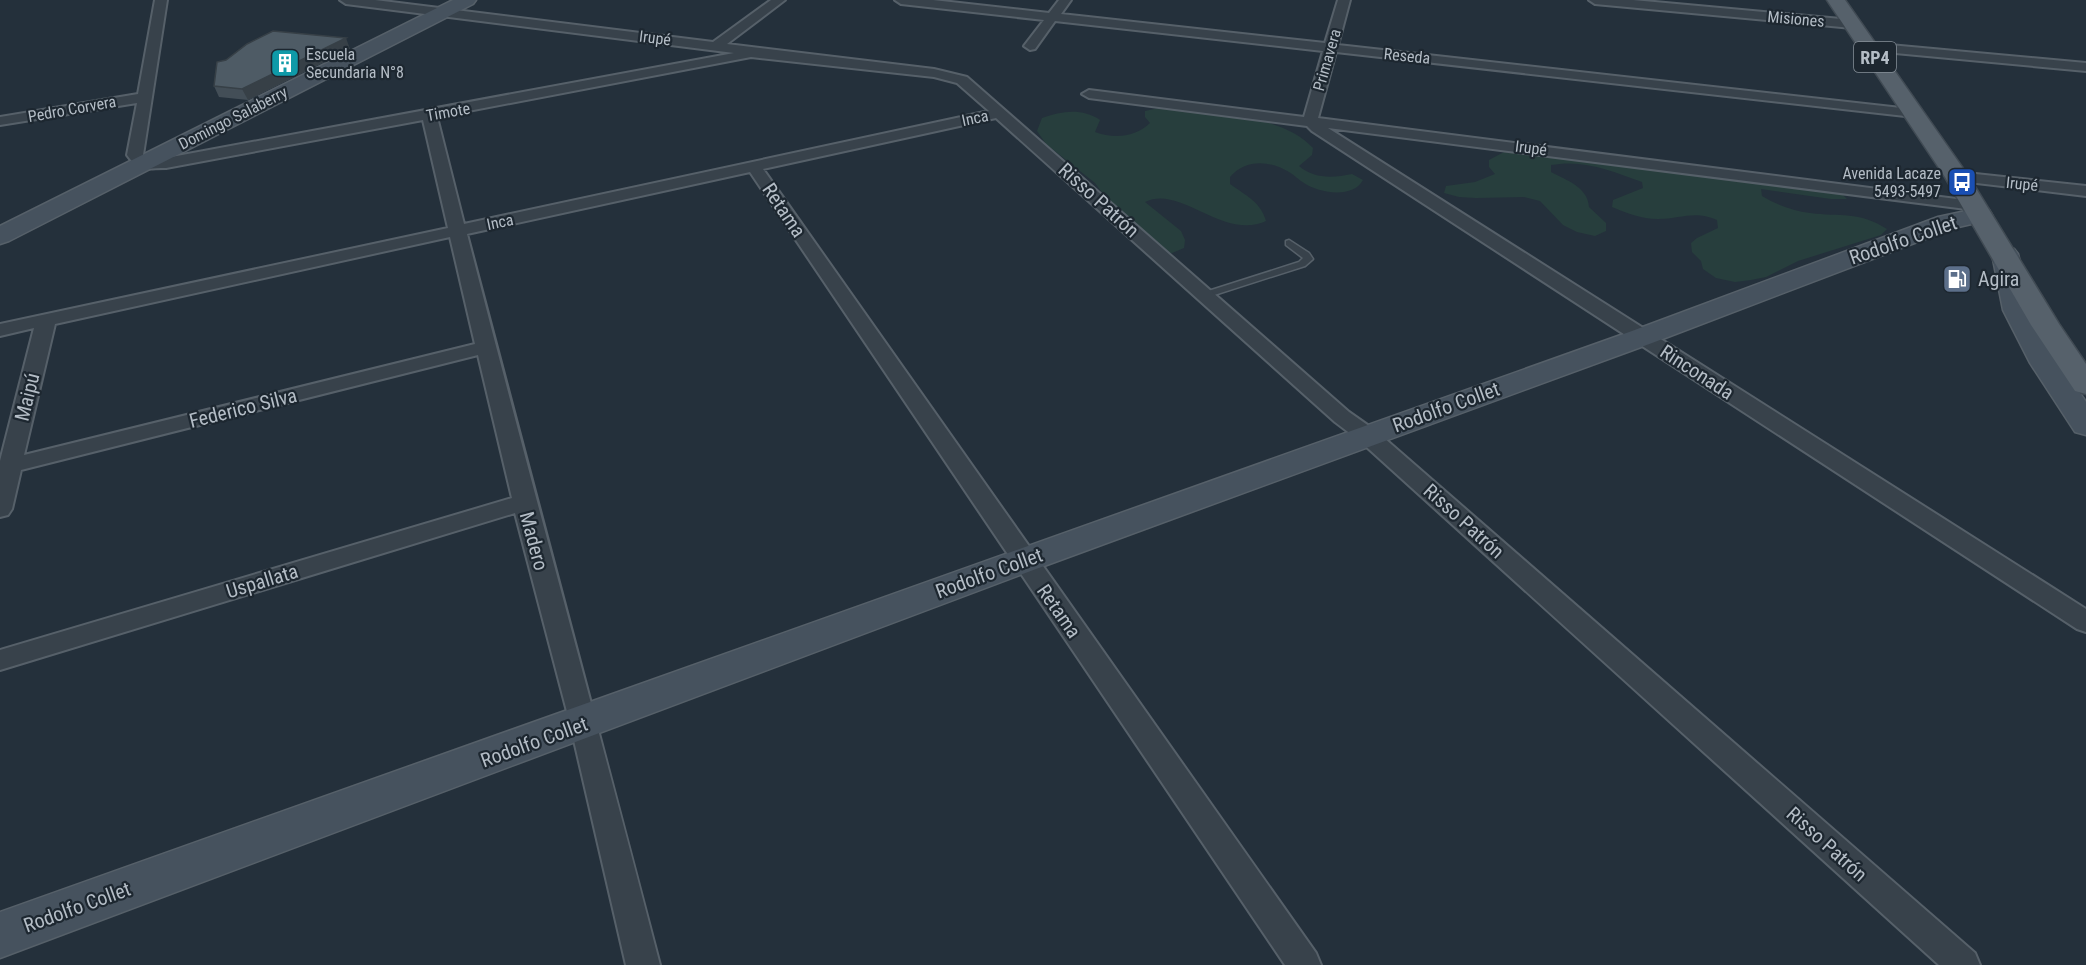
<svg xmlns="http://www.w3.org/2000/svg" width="2086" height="965" font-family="'Roboto Condensed',sans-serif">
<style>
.green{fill:#273e3d}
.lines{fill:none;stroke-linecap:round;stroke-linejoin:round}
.lane-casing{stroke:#566069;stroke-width:3}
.street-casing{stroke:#566069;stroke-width:4}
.secondary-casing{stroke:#566069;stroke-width:3}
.primary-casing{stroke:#414b54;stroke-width:3}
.lane{fill:#38424b;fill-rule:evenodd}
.street{fill:#38424b;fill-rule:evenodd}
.secondary{fill:#46525e;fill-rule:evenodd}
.primary{fill:#56616b;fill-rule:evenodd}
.wall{fill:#434e57}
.shaded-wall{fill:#374047}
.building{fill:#4e5b65;stroke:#374047;stroke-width:1.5}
.labels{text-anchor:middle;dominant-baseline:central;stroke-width:4.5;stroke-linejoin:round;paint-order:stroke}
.far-street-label{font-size:16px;fill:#b4bdc6;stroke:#1d2730}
.far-poi-label{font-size:16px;fill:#b4bdc6;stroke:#1d2730;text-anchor:start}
.shield{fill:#1d2730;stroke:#879099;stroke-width:1.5}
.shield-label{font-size:18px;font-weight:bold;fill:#b4bdc6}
.street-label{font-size:20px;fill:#b4bdc6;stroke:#1d2730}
.poi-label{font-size:20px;fill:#b4bdc6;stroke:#1d2730;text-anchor:start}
</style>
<rect width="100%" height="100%" fill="#24303b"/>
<!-- green -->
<path class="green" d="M1168,106C1211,113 1282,114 1313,148L1312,155L1299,166C1314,179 1333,178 1352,174L1363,180C1353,199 1319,193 1304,183C1299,180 1294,175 1289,172C1270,160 1245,159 1230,177V184C1245,195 1261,202 1266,221C1224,241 1180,184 1145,202L1181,231L1185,240L1184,248L1172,253L1156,251L1118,214L1095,183L1046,144L1037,131L1042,118C1062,111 1082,108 1100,120L1095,132C1114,139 1136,137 1150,123L1145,117V111Z
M1517,145L1840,192L1847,199H1831L1761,189L1762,196C1777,205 1793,211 1810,213C1840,217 1859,211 1887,229L1881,235L1798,261L1766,277L1751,280L1735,282L1716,278L1703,269L1701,261L1692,252L1691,243L1697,238L1718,228L1717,220C1694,210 1681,219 1658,219C1641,219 1627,213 1612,207L1613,200L1643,188L1642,182C1612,171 1584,159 1551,165V172C1566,180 1588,187 1589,207L1606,223V231L1595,236L1577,232L1563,225L1540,201L1524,197L1476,198L1459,197L1444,193L1446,186L1475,182L1495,174L1489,167V160Z"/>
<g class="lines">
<!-- lane casing -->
<g class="lane-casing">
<path id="lane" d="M1289,240L1309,253L1313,259L1305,266L1208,297L1205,298L1200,295L1202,293L1299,262L1303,258L1286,245V241Z"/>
</g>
<!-- street casing -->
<g class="street-casing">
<path id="street" d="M155,0H167L143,155L146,159L166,158L734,53L346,4L340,0H375L713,42L771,0H785L727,44L934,69L967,77L1349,412L1376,431L1975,953L1980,965H1939L1360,441L1335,422L996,118L763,169L1316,953L1321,965H1285L750,172L467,234C529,477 597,721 660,965H626L570,723L515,513L0,670V650L512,498L478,355L21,470L12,509L8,515L0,517V461L34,328L0,336V324L448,228L423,120L166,168C146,168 140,173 127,155L137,103L0,125V117L138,94ZM751,57L934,77L957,83L989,111L464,224L437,117ZM450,237L475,344L24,455L55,324Z
M895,0H933L1049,13L1059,0H1071L1061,14L1325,43L1338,0H1350L1338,45L1919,110L1921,113L1914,117L1336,52L1318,118L1980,202L1982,205L1974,210L1328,128L2086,609V632L2077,629L1312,131L1307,126L1089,98L1082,94L1089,90L1304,117L1323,51L1055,21L1035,49L1030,50L1024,46L1044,20L901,4Z
M1589,0H1633L1852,20L1858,24L1852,28L1595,4Z
M1868,43L2086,63V71L1863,50L1862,47L1863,44Z
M1957,172L2086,186V196L1951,180L1949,177L1951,174Z"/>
</g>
<!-- secondary casing -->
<g class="secondary-casing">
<path id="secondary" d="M453,0H476L473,4L9,241L0,244V226Z
M1980,208L1989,210L1992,215L1989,220L1954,228L1652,343L1036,569L0,958V912L1632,331L1938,217Z
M2005,246L2014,249L2018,254L2031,310L2060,363L2086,402V435L2075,432L2030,363L2003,310L1992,254L1996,249Z"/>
</g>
<!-- primary casing -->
<g class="primary-casing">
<path id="primary" d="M1827,0H1845L1969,177L2059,324L2086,364V394L2075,391L2031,325L1945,177Z"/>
</g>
<!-- lane -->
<use href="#lane" class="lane"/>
<!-- street -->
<use href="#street" class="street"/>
<!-- secondary -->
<use href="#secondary" class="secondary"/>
<!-- primary -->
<use href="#primary" class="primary"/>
</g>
<!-- wall -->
<path class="wall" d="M350,49L248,100L219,97L214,86Z"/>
<!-- shaded-wall -->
<path class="shaded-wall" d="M346,38L350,49L248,100L242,89Z"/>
<!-- building -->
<path class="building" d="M273,31L346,38L242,89L214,86L217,62L226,60L247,44Z"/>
<!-- icons -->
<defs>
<g id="building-square" transform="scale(1.5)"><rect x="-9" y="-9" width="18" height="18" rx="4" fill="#0f9aa8" stroke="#1d2730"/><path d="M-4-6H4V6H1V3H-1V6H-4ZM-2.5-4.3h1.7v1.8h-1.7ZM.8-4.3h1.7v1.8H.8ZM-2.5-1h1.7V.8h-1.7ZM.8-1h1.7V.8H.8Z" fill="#fff"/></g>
<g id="bus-square" transform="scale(1.5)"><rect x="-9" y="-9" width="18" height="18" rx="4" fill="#1a4fb4" stroke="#1d2730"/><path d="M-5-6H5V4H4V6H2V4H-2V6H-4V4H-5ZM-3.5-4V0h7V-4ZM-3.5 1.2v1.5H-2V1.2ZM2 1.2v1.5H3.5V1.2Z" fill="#fff"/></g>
<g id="fuel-square" transform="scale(1.5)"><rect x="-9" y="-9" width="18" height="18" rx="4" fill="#5c6f8a" stroke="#1d2730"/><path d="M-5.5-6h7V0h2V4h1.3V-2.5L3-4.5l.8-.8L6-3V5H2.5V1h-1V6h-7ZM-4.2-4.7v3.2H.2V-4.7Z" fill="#fff"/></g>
</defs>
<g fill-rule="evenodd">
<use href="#building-square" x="285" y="63"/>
<use href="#bus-square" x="1962" y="182"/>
<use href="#fuel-square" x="1957" y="279"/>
</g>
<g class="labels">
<!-- far-street labels -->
<g class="far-street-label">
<text transform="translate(1796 19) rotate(5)">Misiones</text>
<text transform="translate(655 38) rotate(7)">Irupé</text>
<text transform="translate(1407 56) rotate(6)">Reseda</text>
<text transform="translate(1327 60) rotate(-74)">Primavera</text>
<text transform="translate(72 109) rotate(-10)">Pedro Corvera</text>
<text transform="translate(448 112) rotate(-10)">Timote</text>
<text transform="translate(233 118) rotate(-27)">Domingo Salaberry</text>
<text transform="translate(975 118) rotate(-12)">Inca</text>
<text transform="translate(1531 148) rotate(7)">Irupé</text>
<text transform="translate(2022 184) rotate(6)">Irupé</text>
<text transform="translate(500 222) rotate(-12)">Inca</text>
</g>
<!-- far-poi labels -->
<g class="far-poi-label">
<text x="306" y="54">Escuela<tspan x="306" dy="18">Secundaria N°8</tspan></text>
<text x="1941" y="173" text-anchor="end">Avenida Lacaze<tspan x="1941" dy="18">5493-5497</tspan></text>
</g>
<!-- shield labels -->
<rect class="shield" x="1854" y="42" width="42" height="30" rx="4.5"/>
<g class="shield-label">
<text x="1875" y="57">RP4</text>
</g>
<!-- street labels -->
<g class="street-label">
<text transform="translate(1099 200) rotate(42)">Risso Patrón</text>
<text transform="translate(784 210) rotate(56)">Retama</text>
<text transform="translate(1903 240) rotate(-19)">Rodolfo Collet</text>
<text transform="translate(1697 372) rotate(33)">Rinconada</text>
<text transform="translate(27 397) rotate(-76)">Maipú</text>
<text transform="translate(1446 407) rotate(-20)">Rodolfo Collet</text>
<text transform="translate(243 408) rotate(-14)">Federico Silva</text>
<text transform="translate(1464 521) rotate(42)">Risso Patrón</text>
<text transform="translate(534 541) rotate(75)">Madero</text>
<text transform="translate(989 573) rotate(-20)">Rodolfo Collet</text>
<text transform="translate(262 581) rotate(-17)">Uspallata</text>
<text transform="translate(1059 611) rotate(55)">Retama</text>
<text transform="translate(534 742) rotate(-20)">Rodolfo Collet</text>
<text transform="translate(1827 844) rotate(42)">Risso Patrón</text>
<text transform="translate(77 907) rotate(-20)">Rodolfo Collet</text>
</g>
<!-- poi labels -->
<g class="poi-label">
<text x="1978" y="279">Agira</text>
</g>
</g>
</svg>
